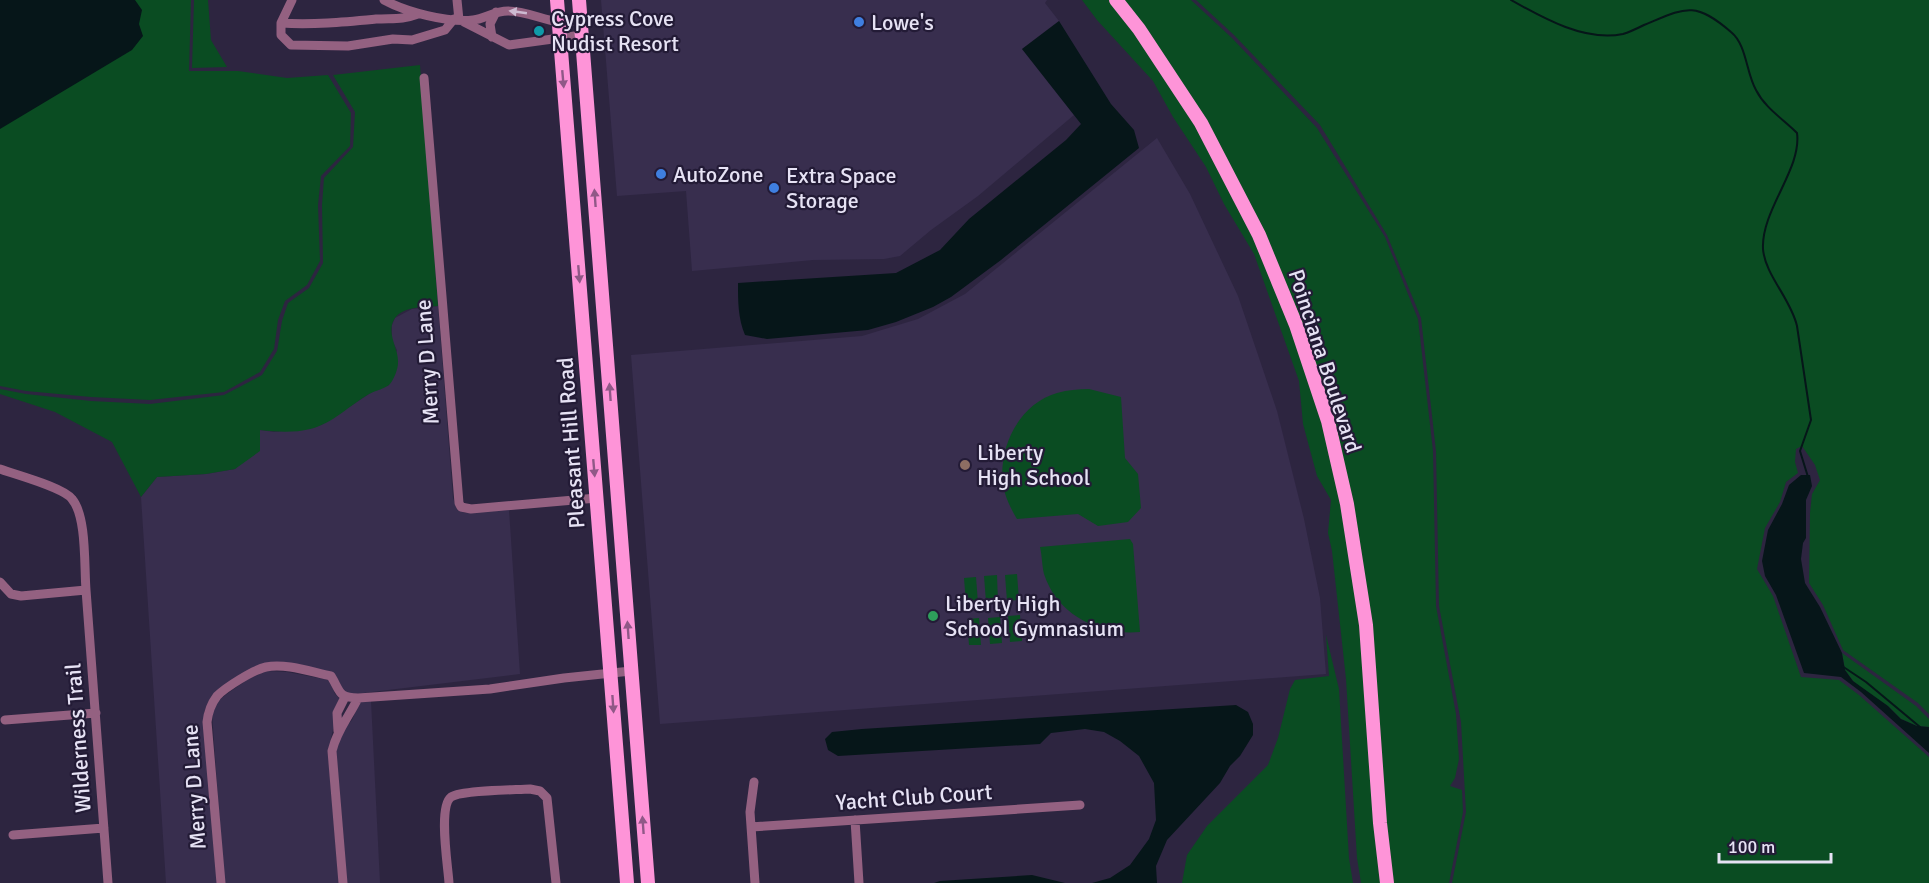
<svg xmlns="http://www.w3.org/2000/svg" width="1929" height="883" font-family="Signika,sans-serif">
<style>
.built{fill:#382e4e}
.green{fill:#0a4c22}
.water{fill:#061619}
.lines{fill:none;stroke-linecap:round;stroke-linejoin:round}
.stream{stroke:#061619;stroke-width:2}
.street{stroke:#946181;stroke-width:9}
.primary{stroke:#fe94d8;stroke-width:14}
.oneway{fill:#cdbbd2}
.oneway2{fill:#905887}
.shop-dot{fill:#3f7fe0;stroke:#231b36;stroke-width:2}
.culture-dot{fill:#0f9aa8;stroke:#231b36;stroke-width:2}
.education-dot{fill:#8d6e63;stroke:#231b36;stroke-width:2}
.leisure-dot{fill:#2e9e5b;stroke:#231b36;stroke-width:2}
.labels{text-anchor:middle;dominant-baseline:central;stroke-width:4.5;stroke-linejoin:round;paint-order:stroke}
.poi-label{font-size:22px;fill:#e6e2f4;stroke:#231b36;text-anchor:start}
.street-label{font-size:22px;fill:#e6e2f4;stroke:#231b36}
</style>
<rect width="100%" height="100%" fill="#2d2540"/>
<!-- built -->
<path class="built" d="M601,0H1047L1045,3L1059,21L1022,49L1074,115L978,196L931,230L900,256L884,259L813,260L692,271L686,191L617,196Z
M1157,138L1190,194L1238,296L1277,411L1304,519L1320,598L1326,674L660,724L631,355L862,336L918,319L965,294Z
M438,306L453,498L457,510L465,513L509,510L520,674L355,694L347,693L342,690L339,681L265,663L214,694L204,712V723L217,883H166L141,497L157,477L206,474L235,469L260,430L274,432L313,428L323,424L372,392L389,385L397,350L392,340V325L395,318L412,309Z
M266,671L287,672L329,680L335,694L340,699L328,751L339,883H224L212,713L219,700L231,691L247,680Z
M371,701L380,883H347L336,751L342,732L352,720L360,702Z"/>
<!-- green -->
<path class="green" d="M72,0H191L189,71H238L287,78L328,75L351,113L350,146L321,176L318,205L320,261L307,285L285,301L278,320L274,349L260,372L224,392L150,400L91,397L26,391L0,386V78Z
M194,0H208L211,40L227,67L192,68Z
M1082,0H1191L1232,38L1317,128L1385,237L1418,319L1433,451L1436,606L1456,714L1459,759L1455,778L1450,786L1462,790L1463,812L1449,883H1361L1357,858L1346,679L1332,551L1328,533L1331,500L1317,476L1303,424L1299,381L1254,254L1224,204L1206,167L1173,117L1153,81L1097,20Z
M1196,0H1929V714L1918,703L1843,650L1823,605L1809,583L1810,513L1812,494L1820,480L1815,465L1802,446L1796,449L1795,462L1798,473L1786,482L1780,502L1765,528L1757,569L1773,596L1801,677L1839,680L1859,695L1929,757V883H1452L1466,812L1461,722L1439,606L1436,451L1421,318L1387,235L1320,125L1234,35Z
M420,65L438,306C425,307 404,306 395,318C385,333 399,348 398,363C398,369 394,379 390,384C385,389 376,390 369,394C350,405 332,424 310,429C294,433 277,432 260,430V451L235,469L206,474L157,477L141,497L112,442L55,412L0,394V389L26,394L91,401L150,404L224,395L262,375L277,351L282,321L288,303L309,288L323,263L322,205L324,178L353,147L355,112L333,75Z
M1089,389L1121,397L1125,458L1138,474L1141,508L1128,522L1098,526L1078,514L1017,519C1011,509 1005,497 1003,485C998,447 1019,404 1057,393C1068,390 1078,389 1089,389Z
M1130,539L1133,544L1140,632C1100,636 1057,615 1044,574C1042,566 1042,555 1040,547Z
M1017,574L1019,600L1007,601L1005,575Z
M997,575L998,602H986L984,576Z
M976,577L978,603L966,604L964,578Z
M1020,615L1022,641L1010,642L1008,616Z
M1000,617L1002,643L990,644L988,618Z
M979,618L981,645H969L967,619Z
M1326,635L1339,689L1349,858L1353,883H1182L1187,855L1207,826L1268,765L1278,738L1290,689L1295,680L1329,676Z
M1842,653L1916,706L1929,719V727L1917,726L1901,719L1888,706L1863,690L1853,681L1845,670Z"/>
<!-- water -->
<path class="water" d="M0,0H135L142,10L139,24L143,36L132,50L0,129Z
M1059,21L1111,104L1134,130L1139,148L1001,260L951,297L933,307L896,322L868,330L767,339L745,335C738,318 738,302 738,283L896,273L940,250L969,219L1066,140L1081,124L1022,49Z
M1801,475H1810L1812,486L1806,500V538L1803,543L1801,559L1805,583L1820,607L1842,653L1845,670L1853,681L1888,706L1901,719L1917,726L1929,727V753L1861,692L1841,677L1804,673L1776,595L1765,576L1762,561L1768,530L1782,504L1789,485Z
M1236,705L1248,712L1253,724V735L1240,756L1230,766L1220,783L1167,840L1156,866L1157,883H1092L1110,878L1130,865L1149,839L1156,820L1154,783L1139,756L1120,741L1104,732L1085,729L1051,733L1040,744L838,756L828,750L825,739L832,732L862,729Z
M1032,875L1065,883H934L940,881Z"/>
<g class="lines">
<!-- stream -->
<path class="stream" d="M1511,0C1543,18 1585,42 1623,34C1630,32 1638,28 1644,25C1685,8 1694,0 1731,32C1747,45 1746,73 1756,90C1765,108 1783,119 1797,133C1802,169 1761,210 1763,249C1765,275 1791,299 1797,326L1811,420L1800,451L1808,477
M1842,666L1866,682L1920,727"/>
<!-- street -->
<path class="street" d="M292,0L281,23V35L291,45L348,46L393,39L412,40L445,30L454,19
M384,0C406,12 448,23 473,20C485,19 494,11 508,11C525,11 541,19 558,22C565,22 573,21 581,21
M457,0L459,20
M464,22L509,45L582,35
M281,23C313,25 344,22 376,19C393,18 402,20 418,14
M492,37L490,24L496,12
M424,78L459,503L461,507L471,509L597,498
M0,469C16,475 63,487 72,499C87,517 84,566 86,590L21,596L11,594L0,582
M86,590L108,883
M5,720L96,713
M338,731L337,713L345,697
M754,782L750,812L755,883
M855,820L859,883
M751,827L1080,805
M13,835L104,828
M221,883L207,722C208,713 211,704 217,696C226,687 253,670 266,667C286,663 311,672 331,676C341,692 337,697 358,698L490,689L564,678L631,671
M343,883L332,751C337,730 349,717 358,698
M449,883C448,866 438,807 451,797C462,790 515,790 530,789L540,791L547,798L556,883"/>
<!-- primary -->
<path class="primary" d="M557,0L627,883
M579,0L648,883
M1116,0L1139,29L1201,123L1259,235L1296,325L1328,421L1347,504L1366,625L1380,823L1387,883"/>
</g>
<!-- one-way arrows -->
<defs><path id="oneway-solid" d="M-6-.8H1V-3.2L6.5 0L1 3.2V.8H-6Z" transform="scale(1.5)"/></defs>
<use class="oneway" href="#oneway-solid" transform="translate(518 12) rotate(-172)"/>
<g class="oneway2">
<use href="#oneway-solid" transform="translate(563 79) rotate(85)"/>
<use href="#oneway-solid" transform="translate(595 198) rotate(-94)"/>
<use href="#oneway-solid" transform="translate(579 274) rotate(85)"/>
<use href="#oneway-solid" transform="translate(610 392) rotate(-94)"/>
<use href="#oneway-solid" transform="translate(594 468) rotate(85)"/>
<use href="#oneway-solid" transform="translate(628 630) rotate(-94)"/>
<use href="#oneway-solid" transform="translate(613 704) rotate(86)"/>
<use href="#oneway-solid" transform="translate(643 825) rotate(-94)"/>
</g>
<!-- markers -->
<g class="shop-dot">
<circle cx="859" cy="22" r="6"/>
<circle cx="661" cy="174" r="6"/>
<circle cx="774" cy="188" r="6"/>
</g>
<circle class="culture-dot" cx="539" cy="31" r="6"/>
<circle class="education-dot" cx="965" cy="465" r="6"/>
<circle class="leisure-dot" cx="933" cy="616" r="6"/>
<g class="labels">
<!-- poi labels -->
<g class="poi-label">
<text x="551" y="18">Cypress Cove<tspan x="551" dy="25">Nudist Resort</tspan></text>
<text x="871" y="22">Lowe's</text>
<text x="673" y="174">AutoZone</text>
<text x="786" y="175">Extra Space<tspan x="786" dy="25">Storage</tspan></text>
<text x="977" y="452">Liberty<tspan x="977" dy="25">High School</tspan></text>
<text x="945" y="603">Liberty High<tspan x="945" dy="25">School Gymnasium</tspan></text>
</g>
<!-- street labels -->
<g class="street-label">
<text transform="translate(1325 361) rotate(72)">Poinciana Boulevard</text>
<text transform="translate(427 362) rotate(-94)">Merry D Lane</text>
<text transform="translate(571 443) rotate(-94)">Pleasant Hill Road</text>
<text transform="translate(78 738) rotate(-94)">Wilderness Trail</text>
<text transform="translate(194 787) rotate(-94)">Merry D Lane</text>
<text transform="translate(914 797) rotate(-4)">Yacht Club Court</text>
</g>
</g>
<!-- scale -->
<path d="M1719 853v9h112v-9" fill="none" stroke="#e6e2f4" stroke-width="3"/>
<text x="1728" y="853" font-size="18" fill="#e6e2f4" stroke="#231b36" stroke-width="4.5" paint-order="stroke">100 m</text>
</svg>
